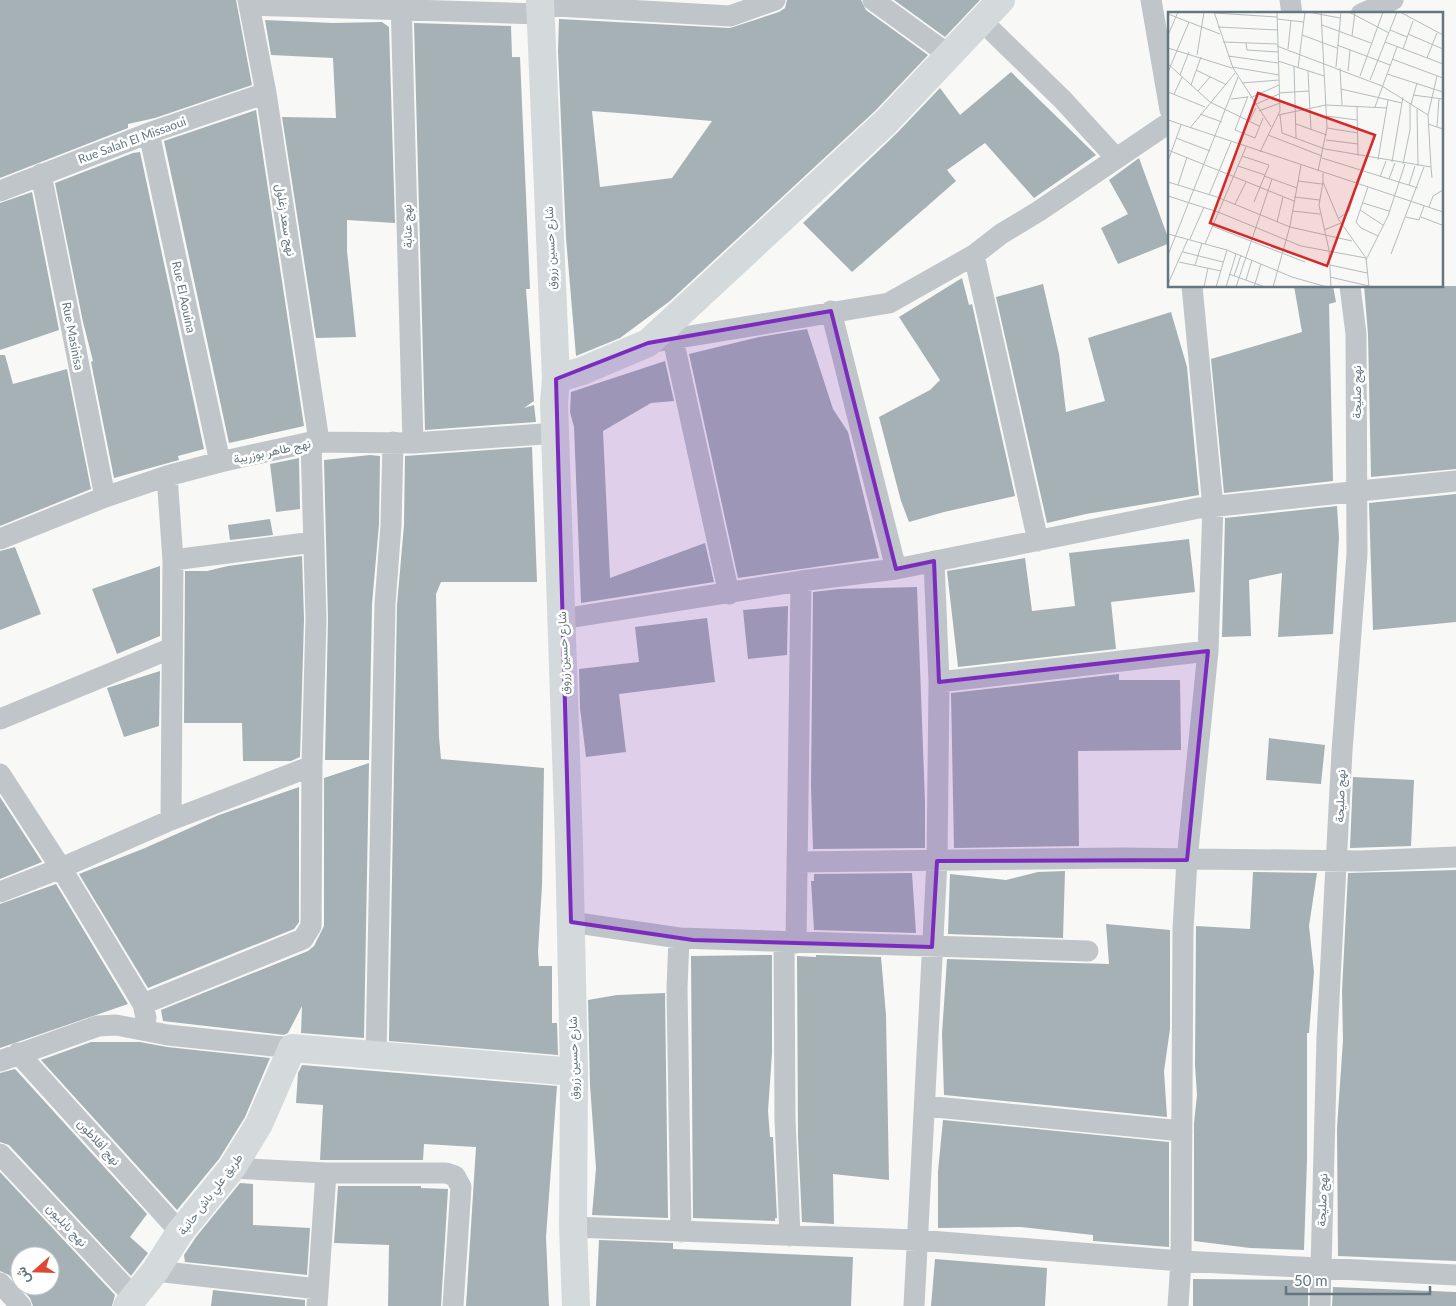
<svg xmlns="http://www.w3.org/2000/svg" width="1456" height="1306" font-family="Lato,Vazirmatn,sans-serif">
<style>
.building{fill:#a6b1b5;fill-rule:evenodd}
.lines{fill:none;stroke-linecap:round;stroke-linejoin:round}
.street{stroke:#bfc5c8;stroke-width:21}
.secondary{stroke:#d4d9dc;stroke-width:28}
.marked{fill:#7b2cbf;fill-opacity:0.2;stroke:#7b2cbf;stroke-width:4;stroke-linejoin:round}
.labels{text-anchor:middle;dominant-baseline:central;stroke-width:5;stroke-linejoin:round;paint-order:stroke}
.street-label{font-size:12px;fill:#647780;stroke:#fff}
.inset-road{fill:none;stroke:#b4bcc0;stroke-width:1}
.view{fill:#d62828;fill-opacity:0.15;stroke:#d62828;stroke-width:2.5}
.inset-edge{fill:none;stroke:#647780;stroke-width:2.5}
</style>
<rect width="100%" height="100%" fill="#f8f8f6"/>
<!-- building -->
<path class="building" d="M0,0H236L252,85L155,118L128,124V128L0,178Z
M787,0H861L866,10L928,55L875,111L670,301L620,338L576,356L566,238L558,51L559,19L730,28L779,12L785,8ZM592,111L632,114L712,121L672,178L600,187Z
M894,0H980L945,37Z
M265,20L333,23L382,22L389,27L395,223L347,220V251L356,337L316,338L282,117L336,118L333,58L271,55Z
M414,23L511,26L512,57H520L530,289H526L534,401L524,408L534,405L536,422L425,430Z
M1011,72L1096,155L1034,198L985,143L947,170L956,181L852,272L803,223L897,133L940,88L960,115Z
M256,110L304,426L229,443L164,141Z
M140,152L204,449L178,456L179,460L114,478L91,362L93,361L83,322L55,183L133,153Z
M1139,158L1170,243L1118,264L1101,228L1128,214L1109,180Z
M32,192L59,330L0,350V203Z
M962,278L969,305L972,304L1015,496L944,512L909,522L901,501L879,417L930,390L940,380L899,317Z
M1043,284L1059,354L1066,412L1105,401L1088,338L1171,312L1187,367L1199,495L1086,514L1047,523L996,297Z
M1294,286H1333L1336,302L1329,304L1333,481L1224,493L1211,359L1302,332Z
M1364,286H1456V469L1371,477L1368,334Z
M807,329L833,409L848,432L879,558L738,578L689,354L759,337Z
M0,355H5L13,384L67,369L91,489L0,526Z
M665,361L674,401L651,403L603,431L610,578L705,543L714,582L581,603L574,427L570,412L571,392Z
M532,447L537,582H441L436,594L439,737L441,759L544,768L542,885L538,952L539,966H552V1023H557L558,1055L389,1041L397,605L404,525L405,456Z
M370,455L380,456L379,524L372,604L369,760H325L328,619L324,460Z
M299,458L300,509L276,512L270,464Z
M1456,494V622L1373,630L1369,503Z
M1337,506L1339,538L1333,634L1278,637L1282,573L1249,580L1251,636L1222,637L1225,518Z
M270,519L273,535L230,540L228,525Z
M1189,539L1195,592L1111,602L1116,649L958,667L947,571L1025,558L1032,611L1075,606L1069,553Z
M15,547L41,614L0,630V551Z
M302,556L304,619L300,757L291,761H243L242,723H184L185,571H207L228,566Z
M160,566V636L117,654L92,589Z
M917,587L925,802V848L813,849L811,787L813,592L839,589Z
M788,606L787,655L748,659L743,610Z
M707,618L715,682L619,694L626,752L586,757L580,708L579,669L639,662L635,627Z
M160,671L159,726L124,737L107,688Z
M1119,674V680H1180L1181,750L1078,751L1079,846L954,848L951,693Z
M1269,738L1325,745L1321,784L1266,780Z
M369,763L364,1038L301,1033L302,1006L288,1033L284,1035L163,1021L161,1010L308,951L314,946L324,926V778Z
M1353,777L1414,780L1411,846L1350,848Z
M299,787V922L294,929L148,988L79,874L145,848L219,815Z
M0,797L42,862L0,879Z
M1456,870V1261L1338,1256L1337,1128L1343,1040L1342,991L1348,873Z
M1065,871L1063,938L948,934L950,874L1006,880L1038,872Z
M1253,872L1317,873L1309,926L1314,972L1309,1033H1307V1160L1304,1250L1250,1248L1194,1241V1123L1197,1095L1195,1065L1196,926L1250,929Z
M912,873L916,933L814,930L811,881H814V874Z
M56,884L128,1004L0,1048V904Z
M1106,924L1170,930V1029L1164,1071L1167,1117L944,1095L942,1034L947,959L1109,964Z
M772,955V1053L768,1111L770,1137H773L777,1218H775V1221L693,1218L691,956Z
M816,955L881,957L886,1015L889,1180L833,1174L834,1224L802,1222L798,1137L797,956L816,957Z
M665,993L668,1218L592,1215L596,1168L590,1085L588,1000L617,995Z
M91,1042H140L167,1047L270,1058L245,1117L219,1159L177,1210L41,1060Z
M302,1065L557,1086L546,1237L549,1306H466L476,1147L424,1144L423,1160H320L323,1105L296,1103L298,1073Z
M15,1069L147,1214L130,1237L148,1253L131,1276L9,1145L0,1142V1073Z
M943,1120L1169,1142V1247L1093,1241V1235L1021,1227L938,1228V1171Z
M0,1172L115,1295L112,1306H33L30,1298L9,1275L0,1271ZM20,1256H50V1286H20Z
M240,1183L253,1184V1225L310,1228L307,1275L185,1262L184,1255L196,1237Z
M338,1186H421V1188L448,1189L441,1306H388L389,1245L334,1243Z
M599,1240L673,1243V1249L853,1257L851,1306H596Z
M935,1259L1047,1268L1045,1306H931Z
M1193,1279L1308,1280V1306H1193Z
M1333,1287L1456,1292V1306H1332Z
M213,1290L305,1300V1306H211Z"/>
<g class="lines">
<!-- street -->
<path class="street" d="M248,0L266,93L319,441
M401,0L413,443
M873,0L949,55
M1151,0L1170,110
M1290,0L1292,14
M249,5L540,14
M540,5L730,16L775,0
M1361,14L1393,0
M982,21L1063,100L1116,158
M149,133L220,462
M41,174L105,497
M0,191L149,133L266,93
M974,255L1038,541
M831,311L896,569
M673,339L729,594
M648,343L889,303L974,255L1001,234L1039,211L1170,122
M167,476L173,560L171,820
M0,539L105,497L167,476L220,462L311,442L413,443L557,433
M173,560L314,542
M562,619L801,581L896,569L1199,508L1456,481
M939,682L1208,651
M0,719L172,648
M0,774L61,868L143,1004L146,1018
M797,862L1122,858L1360,861L1456,857
M0,892L61,868L171,820L312,766
M571,922L679,938
M784,943L785,1119L790,1236
M796,943L801,581
M143,1004L303,939L311,926L312,766L316,619L311,442
M18,1053L180,1232
M376,1056L385,604L391,525L393,442
M0,1061L98,1026L116,1025L168,1035L292,1048
M925,1106L1182,1131
M0,1154L134,1297
M232,1168L326,1173H446L455,1176L461,1187L453,1306
M573,1227L917,1240L1181,1261L1456,1275
M681,1232L677,988L679,938L1088,951
M155,1271L318,1289
M0,1283L21,1306
M317,1306L326,1173
M914,1306L937,861L939,682L934,561
M1178,1306L1181,1261L1183,929L1187,860L1208,651L1213,507L1192,286
M1320,1306L1327,1037L1342,751L1357,554L1356,334L1350,286"/>
<!-- secondary -->
<path class="secondary" d="M540,0L556,379L554,403L569,843L574,1072L573,1227L576,1306
M556,379L582,371L648,343L886,122L1001,0
M127,1306L155,1271L180,1232L232,1168L259,1124L292,1048L574,1072"/>
</g>
<!-- marked area -->
<path class="marked" d="M831,311L896,569L934,561L939,682L1208,651L1187,860L937,861L932,947L693,940L571,922L556,379L648,343Z"/>
<g class="labels">
<!-- street labels -->
<g class="street-label">
<text transform="translate(132 140) rotate(-20)">Rue Salah El Missaoui</text>
<text transform="translate(286 220) rotate(81)">نهج سعد زغلول</text>
<text transform="translate(407 226) rotate(-91)">نهج عنابة</text>
<text transform="translate(550 248) rotate(-92)">شارع حسين زروق</text>
<text transform="translate(184 297) rotate(78)">Rue El Aouina</text>
<text transform="translate(73 336) rotate(79)">Rue Masinisa</text>
<text transform="translate(1356 392) rotate(-90)">نهج صليحة</text>
<text transform="translate(272 451) rotate(-12)">نهج طاهر بوزريبة</text>
<text transform="translate(563 653) rotate(-92)">شارع حسين زروق</text>
<text transform="translate(1340 796) rotate(-88)">نهج صليحة</text>
<text transform="translate(573 1058) rotate(-91)">شارع حسين زروق</text>
<text transform="translate(99 1142) rotate(48)">نهج أفلاطون</text>
<text transform="translate(210 1194) rotate(-53)">طريق علي باش حانبة</text>
<text transform="translate(1322 1200) rotate(-88)">نهج صليحة</text>
<text transform="translate(67 1225) rotate(47)">نهج نابليون</text>
</g>
</g>
<!-- overview -->
<g transform="translate(1168 12)">
<rect width="275" height="275" fill="#f8f8f6"/>
<path class="inset-road" d="M46,0L65,56L103,115M140,0L172,6M181,0L221,21M232,0L275,23M46,1L109,5M0,2L52,22M109,7L136,10M154,13L203,31M50,15L109,18M222,18L239,25M240,22L275,37M0,23L10,0M134,23L169,36M184,24L187,0M55,30L109,32M217,30L275,52M78,31L79,38L110,40M169,33L222,53M109,34L214,74L260,103M0,36L64,56M10,36L21,10M120,37L123,8M235,37L245,9M29,43L36,0M60,44L110,51M259,46L269,21M224,47L275,66M110,49L156,64M0,52L42,90L91,114M126,54L128,126M64,55L111,63M168,55L173,0M130,56L137,0M172,56L174,93M28,58L57,72M140,59L143,118M180,59L182,38M0,60L10,36M219,62L275,80M12,63L21,40M192,64L215,0M202,68L229,0M74,71L111,68M23,73L33,45M173,77L234,91M30,79L42,65M0,80L37,95M111,81L141,79M6,82L14,65M245,83L275,87M80,84L67,118L87,126L95,106M82,86L111,73M63,87L80,85M243,92L249,71M86,93L111,82M189,94L190,144M207,95L229,35M249,97L250,154M91,99L112,91M32,102L54,110M110,103L158,93L219,96M112,103L114,121L157,137M158,104L189,108M0,108L275,200M81,110L88,96M128,112L159,123M260,112L275,117M269,115L271,87M22,116L67,61M159,116L190,121M100,123L154,144M8,126L42,139M158,128L190,132M157,137L263,155L264,166M0,138L126,189M92,140L112,99L109,0M74,144L101,153L86,190M154,146L250,176M210,148L220,88M0,149L13,113M224,150L235,85M235,152L242,118V91M70,154L97,163M263,155L260,103L269,64M150,159L159,116L153,0M155,161V170L171,208L198,246L201,275M96,164L129,176M212,165L218,149M221,167L227,151M130,169L154,172M0,170L49,185L122,215L184,229M155,170L151,193L161,238L163,275M188,171L198,145M10,173L19,145M241,173L247,154M200,175L188,210L193,216L210,224M41,183L63,130M0,184L50,200L133,234L198,246M126,185L152,188M195,191L221,199M67,192L78,170M261,195L265,184L275,178M192,198L215,213M124,199L152,202M238,205L251,208L256,194M253,205L274,213M171,206L181,199L189,171M109,210L115,185M44,214L137,250M156,218L173,211M0,222L59,238L124,265L159,275M22,227L36,195M37,232L78,135M15,240L55,250M223,242L256,155M0,243L70,65M198,248L220,204L237,152M11,250L53,259M27,253L34,231M162,253L199,261M61,262L97,275M66,264L73,243M162,265L201,274M78,268L84,248M0,272L20,227M36,275L40,256M48,275L59,238M58,275L68,242M68,275L104,167M86,275L93,252M105,275L122,214L133,153"/>
<path class="view" d="M90,81L207,123L159,254L42,211Z"/>
<rect width="275" height="275" class="inset-edge"/>
</g>
<!-- north arrow -->
<g transform="translate(35 1271) rotate(250)"><circle r="24" fill="#ffffff" stroke="#c1c9cc"/>
<path d="M0-4L9 19L0 12L-9 19Z" fill="#de4731"/>
<text y="-8" font-size="14" font-weight="bold" text-anchor="middle" fill="#647780">ش</text>
</g>
<!-- scale -->
<path d="M1286 1286v8h144v-8" fill="none" stroke="#647780" stroke-width="2.5"/>
<text x="1294" y="1286" font-size="15" fill="#647780" stroke="#ffffff" stroke-width="4" paint-order="stroke">50 m</text>
</svg>
